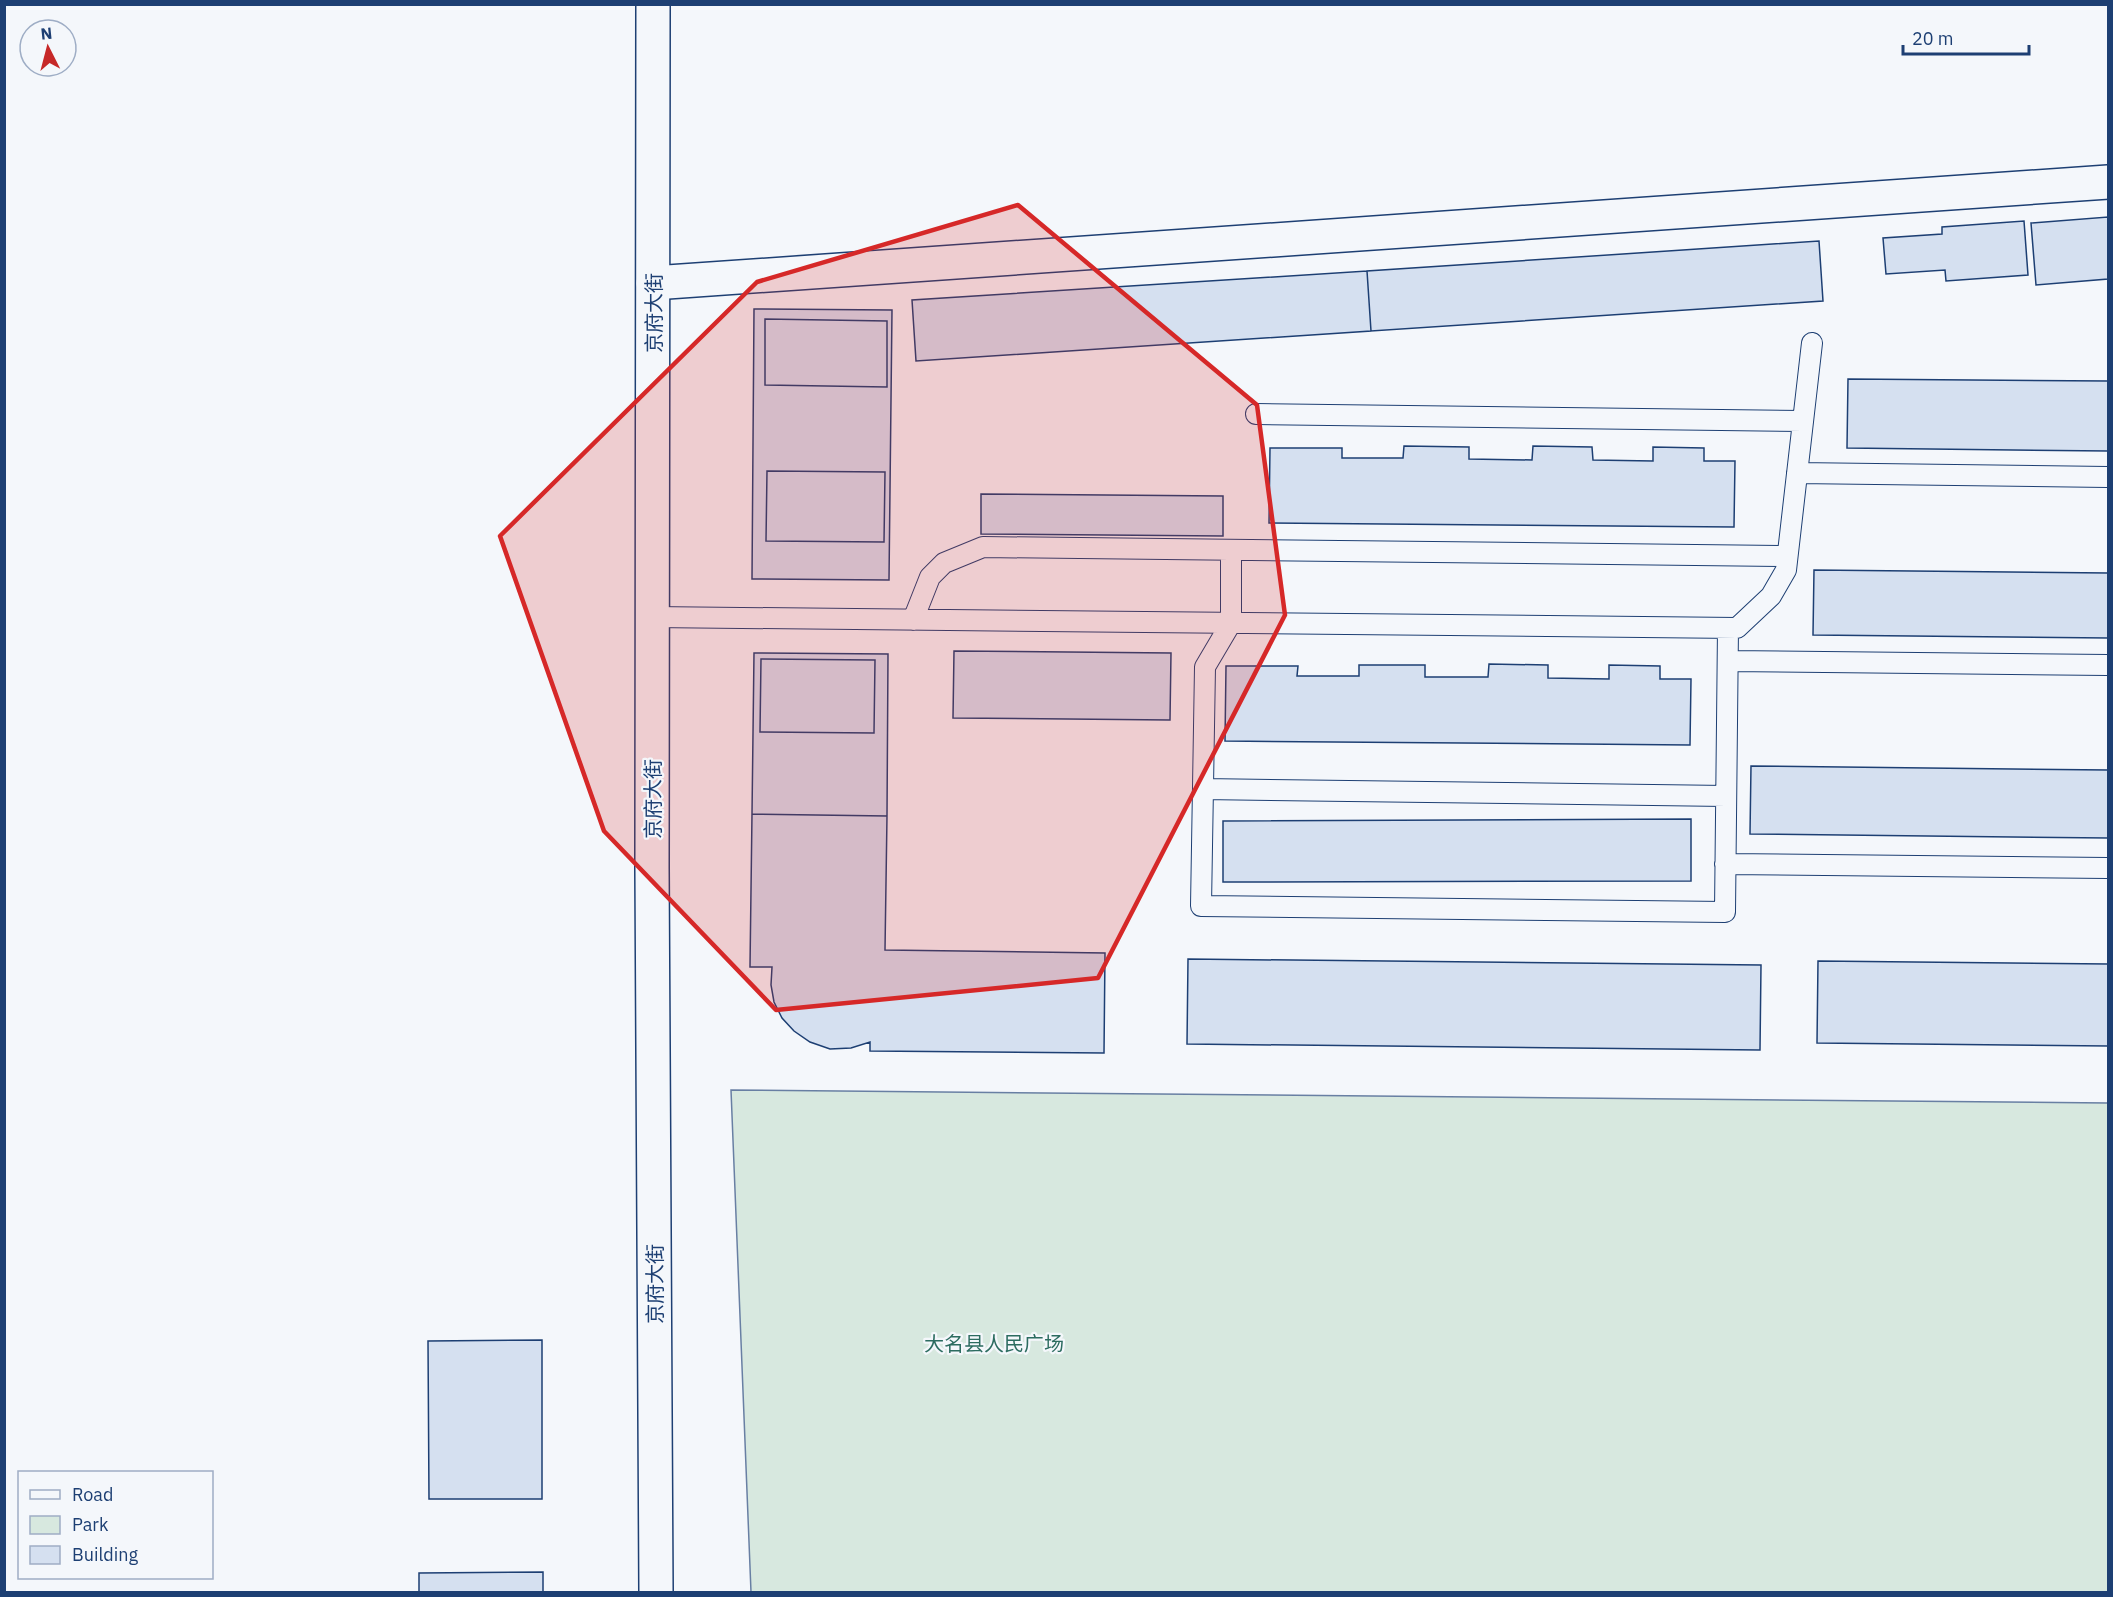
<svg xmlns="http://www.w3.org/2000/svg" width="2113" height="1597" font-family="'IBM Plex Sans','Noto Sans SC',sans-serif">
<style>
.green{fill:#d7e8df;stroke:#687fa3;stroke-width:1.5}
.building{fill:#d5e0f0;stroke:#1d3f73;stroke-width:1.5}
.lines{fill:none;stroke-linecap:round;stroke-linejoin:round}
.service-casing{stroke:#1d3f73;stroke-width:22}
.minor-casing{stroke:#1d3f73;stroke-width:36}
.tertiary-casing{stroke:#1d3f73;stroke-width:36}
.service{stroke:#f4f7fb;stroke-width:20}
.minor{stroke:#f4f7fb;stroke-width:33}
.tertiary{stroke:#f4f7fb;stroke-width:33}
.marked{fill:#d62828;fill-opacity:0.2;stroke:#d62828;stroke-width:4.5;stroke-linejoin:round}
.labels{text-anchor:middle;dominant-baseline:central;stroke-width:4.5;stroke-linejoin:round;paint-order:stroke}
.street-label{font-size:20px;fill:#1d3f73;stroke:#f4f7fb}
.park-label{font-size:20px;fill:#2c6c60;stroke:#f4f7fb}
</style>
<rect width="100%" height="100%" fill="#f4f7fb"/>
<!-- green -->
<path class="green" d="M731,1090L2108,1103V1592H751Z"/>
<!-- building -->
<path class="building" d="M2108,217V279L2036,285L2031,223Z
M2024,221L2028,275L1946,281L1945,270L1886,274L1883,238L1942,234V227Z
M1819,241L1823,301L1371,331L1367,271Z
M1367,271L1371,331L916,361L912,300Z
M754,309L892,310L889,580L752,579Z
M765,319L887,321V387L765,385Z
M1848,379L2108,381V451L1847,448Z
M1404,446L1469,447V459L1532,460L1533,446L1592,447L1593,460L1653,461V447L1704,448V461H1735L1734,527L1269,523L1270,448H1342V458H1403Z
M767,471L885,472L884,542L766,541Z
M981,494L1223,496V536L981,534Z
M1814,570L2108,573V638L1813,635Z
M954,651L1171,653L1170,720L953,718Z
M754,653L888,654L887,816L752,814Z
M761,659L875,660L874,733L760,732Z
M1489,664L1548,665V678L1609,679V665L1660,666V679H1691L1690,745L1225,741L1226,666H1298L1297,676H1359V665H1425V677H1488Z
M1751,766L2108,770V838L1750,834Z
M752,814L887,816L885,950L1105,953L1104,1053L870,1051V1042L851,1048L830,1049L810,1042L794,1031L782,1018L774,1002L771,985L772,967H750Z
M1691,819V881L1223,882V821Z
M1188,959L1761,965L1760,1050L1187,1044Z
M1818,961L2108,964V1046L1817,1043Z
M542,1340V1499H429L428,1341Z
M543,1572V1592H419V1573Z"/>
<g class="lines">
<!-- service casing -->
<g class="service-casing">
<path id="service" d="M1256,414L1803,421
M1797,473L2108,477
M1231,550V623L1205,667L1201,906L1725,912L1728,628
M652,617L1737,628L1771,596L1786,570L1812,343
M913,620L930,577L944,563L983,547L1787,556
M1728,661L2108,665
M1203,789L1726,796
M1725,864L2108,868"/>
</g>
<!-- minor casing -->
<g class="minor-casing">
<path id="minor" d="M653,283L2108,182"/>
</g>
<!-- tertiary casing -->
<g class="tertiary-casing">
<path id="tertiary" d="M653,4L652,868L656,1592"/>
</g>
<!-- service -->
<use href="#service" class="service"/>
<!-- minor -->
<use href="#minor" class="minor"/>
<!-- tertiary -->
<use href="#tertiary" class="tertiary"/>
</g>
<!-- marked area -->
<path class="marked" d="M1018,205L1257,405L1285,615L1098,978L776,1010L604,831L500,536L757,282Z"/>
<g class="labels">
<!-- street labels -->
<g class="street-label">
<text transform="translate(653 313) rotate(-90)">京府大街</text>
<text transform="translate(652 799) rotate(-90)">京府大街</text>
<text transform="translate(654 1284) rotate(-90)">京府大街</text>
</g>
<!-- park labels -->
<g class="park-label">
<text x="994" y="1343">大名县人民广场</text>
</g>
</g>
<!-- border -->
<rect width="2113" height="1597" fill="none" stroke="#1d3f73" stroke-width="12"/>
<!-- legend -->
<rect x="18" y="1471" width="195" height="108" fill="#f4f7fb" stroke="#9eadc5" stroke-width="1.5"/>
<rect x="30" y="1490" width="30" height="9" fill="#f4f7fb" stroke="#9eadc5" stroke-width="1.5"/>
<text x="72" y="1501" font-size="18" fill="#1d3f73">Road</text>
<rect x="30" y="1516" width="30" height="18" fill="#d7e8df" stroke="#9eadc5" stroke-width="1.5"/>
<text x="72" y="1531" font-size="18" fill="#1d3f73">Park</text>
<rect x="30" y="1546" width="30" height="18" fill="#d5e0f0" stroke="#9eadc5" stroke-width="1.5"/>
<text x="72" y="1561" font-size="18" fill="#1d3f73">Building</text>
<!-- north arrow -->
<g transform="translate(48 48) rotate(354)"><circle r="28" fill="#f4f7fb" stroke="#9eadc5" stroke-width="1.5"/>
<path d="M0-4.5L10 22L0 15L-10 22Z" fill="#c62828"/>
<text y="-9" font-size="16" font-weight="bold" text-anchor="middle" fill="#1d3f73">N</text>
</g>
<!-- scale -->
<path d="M1903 45v9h126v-9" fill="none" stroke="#1d3f73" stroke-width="3"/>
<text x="1912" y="45" font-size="18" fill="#1d3f73" stroke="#f4f7fb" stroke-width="4.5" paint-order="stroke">20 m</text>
</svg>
